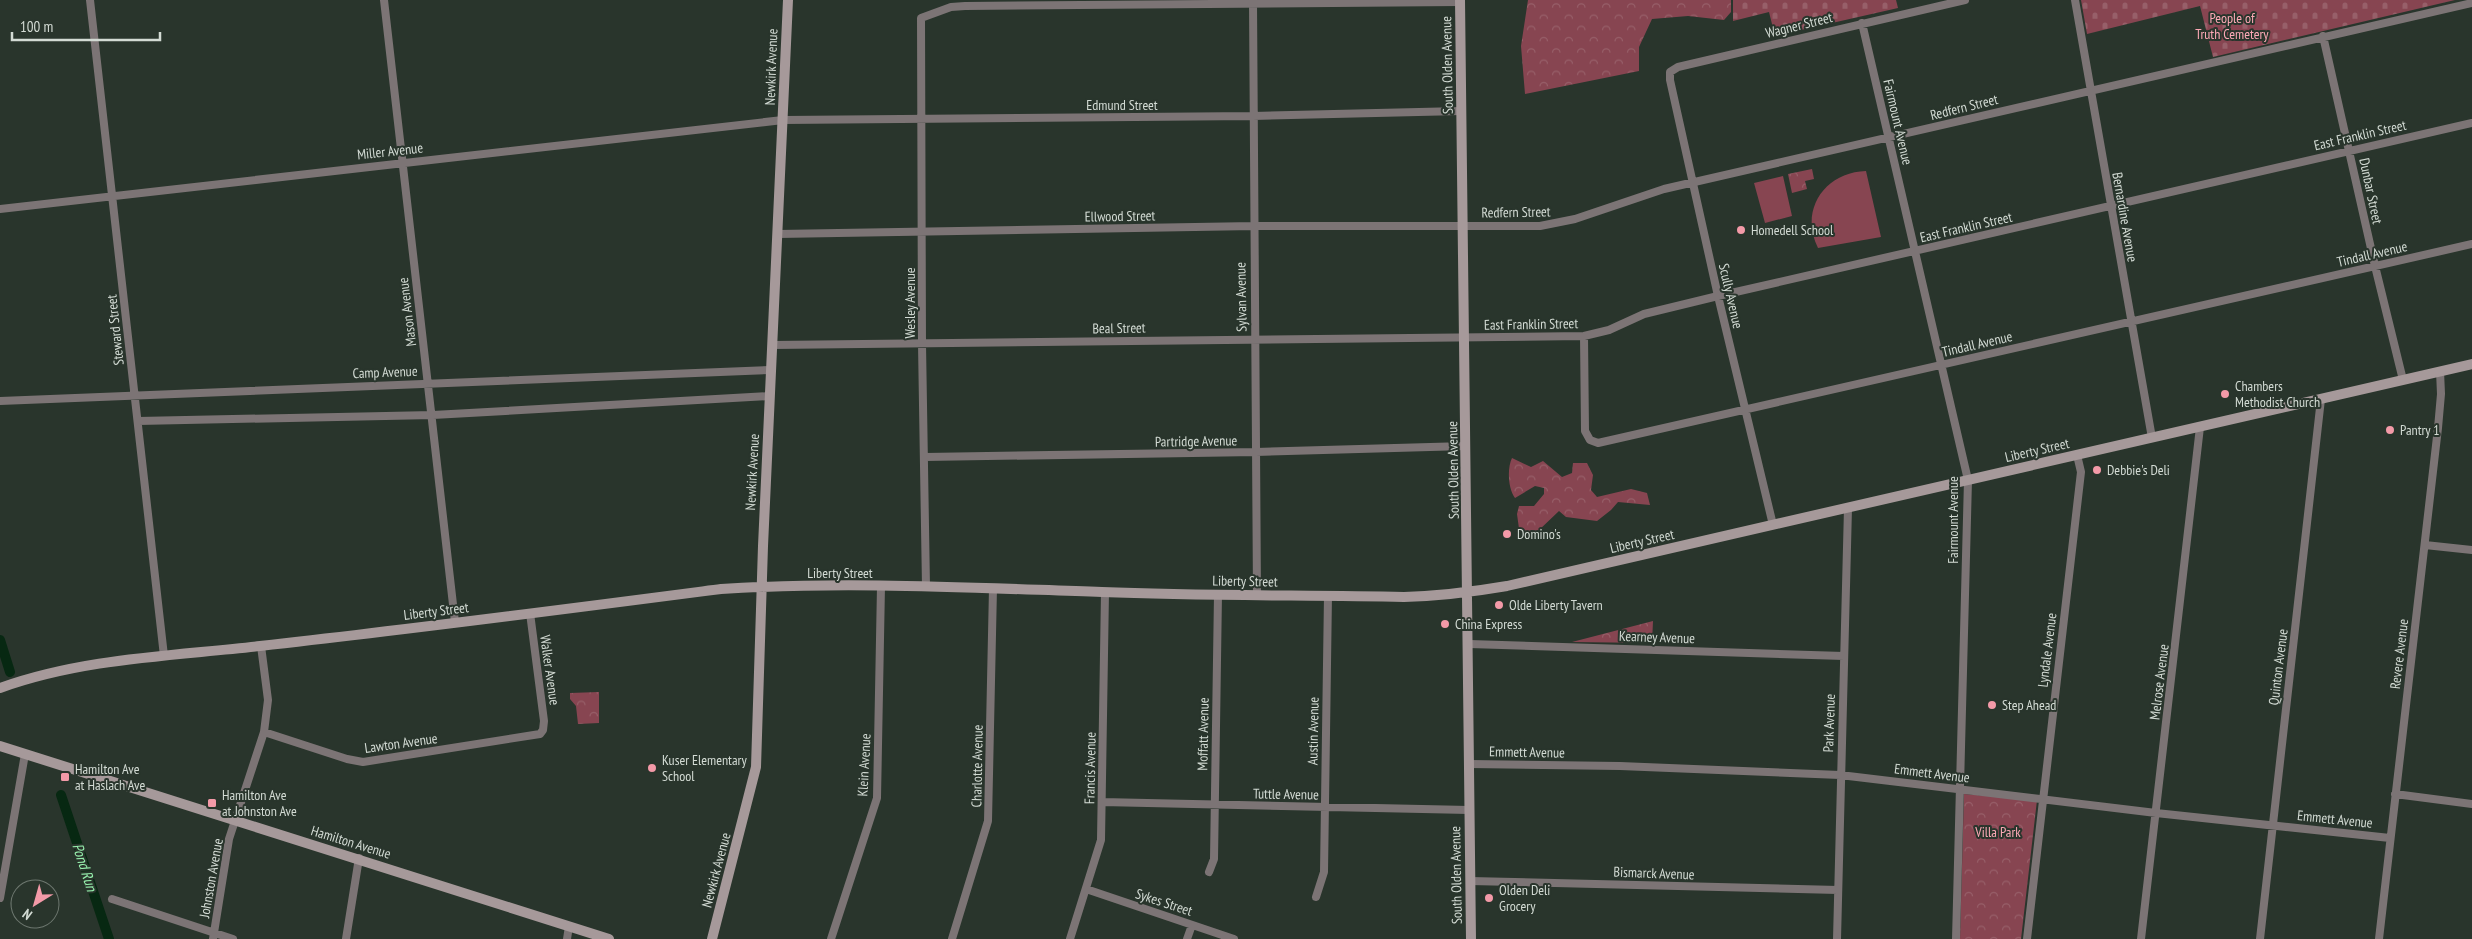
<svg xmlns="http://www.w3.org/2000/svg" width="2472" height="939" font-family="'PT Sans Narrow',sans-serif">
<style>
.grass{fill:#874551}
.forest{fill:url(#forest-crowns)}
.cemetery{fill:url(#cemetery-stones)}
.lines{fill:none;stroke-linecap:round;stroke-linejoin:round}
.canal{stroke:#072812;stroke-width:10}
.street{stroke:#7c7475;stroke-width:8}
.secondary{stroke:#a6999a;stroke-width:10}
.poi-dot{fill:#f39aa8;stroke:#29352c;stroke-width:2}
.labels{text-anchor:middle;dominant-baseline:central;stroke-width:4;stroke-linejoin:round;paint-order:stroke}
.park-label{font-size:14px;fill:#fda9b6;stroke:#29352c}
.street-label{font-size:14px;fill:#d3dbd4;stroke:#29352c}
.poi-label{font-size:14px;fill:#d3dbd4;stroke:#29352c;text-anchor:start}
.water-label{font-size:15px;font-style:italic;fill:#96eeac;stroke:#29352c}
</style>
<defs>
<pattern id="forest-crowns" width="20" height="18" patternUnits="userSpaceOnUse" patternTransform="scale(1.25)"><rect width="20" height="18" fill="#874551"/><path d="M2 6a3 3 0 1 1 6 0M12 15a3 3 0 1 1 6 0" fill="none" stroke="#975f69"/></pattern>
<pattern id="cemetery-stones" width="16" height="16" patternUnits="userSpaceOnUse" patternTransform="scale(1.25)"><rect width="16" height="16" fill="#874551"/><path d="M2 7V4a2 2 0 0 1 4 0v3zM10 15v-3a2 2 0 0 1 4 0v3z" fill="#975f69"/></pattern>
</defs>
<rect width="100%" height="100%" fill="#29352c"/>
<!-- grass -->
<path class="grass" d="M1866,171L1881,237L1818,248C1799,210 1825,172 1866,171Z
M1783,176L1792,216L1765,223L1754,183Z"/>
<!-- forest -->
<path class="forest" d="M1528,0H1731V12L1724,20L1688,16L1652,19L1639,47V71L1525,94L1521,46Z
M1812,169L1814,179L1805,181L1807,189L1792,193L1788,174Z
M1512,458L1531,467L1543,461L1562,477L1572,473L1573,463H1587L1593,475L1591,490L1597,497L1631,489L1647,493L1650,505L1618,502L1611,510L1597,521L1566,517L1559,511L1538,531L1520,536L1517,514L1519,506H1534L1544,494V488L1535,486L1515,498C1508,489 1507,468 1512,458Z
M1653,621L1652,643L1572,642Z
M599,692V723L578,724L576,706L570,699V693Z
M1964,794L2037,800L2021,939H1960Z"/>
<!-- cemetery -->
<path class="cemetery" d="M1733,0H1896L1898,8L1775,36L1769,12L1733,21Z
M2081,0H2455L2213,57L2200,6L2087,34Z"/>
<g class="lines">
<!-- canal -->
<path class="canal" d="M0,640L10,672
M61,795L109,939"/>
<!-- street -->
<path class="street" d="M90,0L164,656
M384,0L455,622
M2075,0L2152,438
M1253,2L1257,595
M1862,23L1968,480L1956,939
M2323,36L2375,266L2403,380
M0,209L783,120L1253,116L1461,111
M778,234L1254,226H1540L1575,219L1664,189L2472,3
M1584,336L1585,431L1590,440L1598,443L2472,244
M773,345L1584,336L1609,330L1644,314L1718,296L2472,123
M0,401L771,370
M138,421L433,415L770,396
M925,457L1256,452L1466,446
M1773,525L1718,296L1670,80V72L1678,67L1965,0
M2425,545L2472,550
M926,587L922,344L921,18L951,7L965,6L1460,2
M1469,644L1844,656
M264,732L347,759L363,762L540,734L543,730L544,721L530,613
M1469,764L1620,766L1840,775L2156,813L2390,838
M2395,794L2472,804
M1102,802L1469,810
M1209,872L1214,859L1218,594
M1470,881L1838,890
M1086,889L1234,939
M1316,897L1324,872L1328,595
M0,898L25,754
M112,899L233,939
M213,939L229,839L264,732L268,700L261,646
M346,939L359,858
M567,939L569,926
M831,939L877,798L881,586
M952,939L988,821L993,588
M1070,939L1101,840L1105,592
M1187,939L1192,925
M1837,939L1848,508
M2027,939L2081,472L2077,455
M2141,939L2200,427
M2260,939L2321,399
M2379,939L2438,428L2441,394L2440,371"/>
<!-- secondary -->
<path class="secondary" d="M1460,0L1471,939
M0,688C83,658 173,656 260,646C414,629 567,609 721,589C847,581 975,588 1102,592C1203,596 1304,595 1404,597C1439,596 1472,592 1507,586L2472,364
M0,746L609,939
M712,939L756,767L763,546L788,0"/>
</g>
<!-- markers -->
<g class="poi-dot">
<circle cx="1741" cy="230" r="5"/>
<circle cx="2225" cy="394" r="5"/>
<circle cx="2390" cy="430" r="5"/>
<circle cx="2097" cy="470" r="5"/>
<circle cx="1507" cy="534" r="5"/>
<circle cx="1499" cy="605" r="5"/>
<circle cx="1445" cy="624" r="5"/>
<circle cx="1992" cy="705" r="5"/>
<circle cx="652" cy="768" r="5"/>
<rect x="60" y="772" width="10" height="10" rx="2.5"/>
<rect x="207" y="798" width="10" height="10" rx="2.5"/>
<circle cx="1489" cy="898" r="5"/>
</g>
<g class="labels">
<!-- park labels -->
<g class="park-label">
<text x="2232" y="18">People of<tspan x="2232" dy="16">Truth Cemetery</tspan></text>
<text x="1998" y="832">Villa Park</text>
</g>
<!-- street labels -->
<g class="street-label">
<text transform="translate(1799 25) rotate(-14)">Wagner Street</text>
<text transform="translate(1447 65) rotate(-91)">South Olden Avenue</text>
<text transform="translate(771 67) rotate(-88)">Newkirk Avenue</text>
<text x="1122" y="105">Edmund Street</text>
<text transform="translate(1964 107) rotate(-14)">Redfern Street</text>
<text transform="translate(1898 122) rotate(77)">Fairmount Avenue</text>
<text transform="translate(2360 135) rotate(-13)">East Franklin Street</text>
<text transform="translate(390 151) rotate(-6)">Miller Avenue</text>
<text transform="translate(2371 191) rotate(78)">Dunbar Street</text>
<text transform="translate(1516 212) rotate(-1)">Redfern Street</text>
<text transform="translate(1120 216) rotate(-1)">Ellwood Street</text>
<text transform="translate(2125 217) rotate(80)">Bernardine Avenue</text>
<text transform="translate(1966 227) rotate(-13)">East Franklin Street</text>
<text transform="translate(2372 254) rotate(-13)">Tindall Avenue</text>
<text transform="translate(1731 296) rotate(77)">Scully Avenue</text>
<text transform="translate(1241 297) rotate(-91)">Sylvan Avenue</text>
<text transform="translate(910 303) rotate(-90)">Wesley Avenue</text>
<text transform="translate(407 312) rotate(-97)">Mason Avenue</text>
<text transform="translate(1531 324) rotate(-1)">East Franklin Street</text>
<text transform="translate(1119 328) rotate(-1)">Beal Street</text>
<text transform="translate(115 330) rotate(-96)">Steward Street</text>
<text transform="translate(1977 344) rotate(-13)">Tindall Avenue</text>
<text transform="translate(385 372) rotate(-2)">Camp Avenue</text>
<text transform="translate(1196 441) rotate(-1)">Partridge Avenue</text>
<text transform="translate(2037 450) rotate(-13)">Liberty Street</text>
<text transform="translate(1453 470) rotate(-91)">South Olden Avenue</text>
<text transform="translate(752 472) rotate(-87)">Newkirk Avenue</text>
<text transform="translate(1953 520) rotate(-90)">Fairmount Avenue</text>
<text transform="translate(1642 541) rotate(-13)">Liberty Street</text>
<text x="840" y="573">Liberty Street</text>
<text transform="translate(1245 581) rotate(1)">Liberty Street</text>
<text transform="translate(436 611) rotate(-7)">Liberty Street</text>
<text transform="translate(1657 637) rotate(2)">Kearney Avenue</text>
<text transform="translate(2047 650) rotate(-83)">Lyndale Avenue</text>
<text transform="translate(2399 654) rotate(-83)">Revere Avenue</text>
<text transform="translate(2278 667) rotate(-83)">Quinton Avenue</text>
<text transform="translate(550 670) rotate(82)">Walker Avenue</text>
<text transform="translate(2159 682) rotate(-83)">Melrose Avenue</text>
<text transform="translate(1829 723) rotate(-88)">Park Avenue</text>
<text transform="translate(1313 731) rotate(-89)">Austin Avenue</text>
<text transform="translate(1203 734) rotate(-89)">Moffatt Avenue</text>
<text transform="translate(401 743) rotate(-8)">Lawton Avenue</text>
<text transform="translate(1527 752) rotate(1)">Emmett Avenue</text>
<text transform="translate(864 765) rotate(-87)">Klein Avenue</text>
<text transform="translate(977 766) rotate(-89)">Charlotte Avenue</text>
<text transform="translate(1090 768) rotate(-89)">Francis Avenue</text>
<text transform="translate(1932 773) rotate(7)">Emmett Avenue</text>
<text transform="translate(1286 794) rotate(1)">Tuttle Avenue</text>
<text transform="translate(2335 819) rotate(6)">Emmett Avenue</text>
<text transform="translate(351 842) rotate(17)">Hamilton Avenue</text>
<text transform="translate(716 870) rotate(-75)">Newkirk Avenue</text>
<text transform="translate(1654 873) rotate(2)">Bismarck Avenue</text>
<text transform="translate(1456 875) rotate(-91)">South Olden Avenue</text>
<text transform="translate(211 878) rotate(-80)">Johnston Avenue</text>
<text transform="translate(1164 902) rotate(18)">Sykes Street</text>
</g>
<!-- poi labels -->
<g class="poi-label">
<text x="1751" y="230">Homedell School</text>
<text x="2235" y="386">Chambers<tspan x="2235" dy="16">Methodist Church</tspan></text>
<text x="2400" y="430">Pantry 1</text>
<text x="2107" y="470">Debbie's Deli</text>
<text x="1517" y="534">Domino's</text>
<text x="1509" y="605">Olde Liberty Tavern</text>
<text x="1455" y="624">China Express</text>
<text x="2002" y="705">Step Ahead</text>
<text x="662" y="760">Kuser Elementary<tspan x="662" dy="16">School</tspan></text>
<text x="75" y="769">Hamilton Ave<tspan x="75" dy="16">at Haslach Ave</tspan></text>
<text x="222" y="795">Hamilton Ave<tspan x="222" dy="16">at Johnston Ave</tspan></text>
<text x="1499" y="890">Olden Deli<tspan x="1499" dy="16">Grocery</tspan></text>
</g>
<!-- water labels -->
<g class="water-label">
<text transform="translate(85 867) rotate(72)">Pond Run</text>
</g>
</g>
<!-- north arrow -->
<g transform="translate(35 904) rotate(217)"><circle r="24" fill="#29352c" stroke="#6d776f"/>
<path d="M0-4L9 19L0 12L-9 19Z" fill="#f39aa8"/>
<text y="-8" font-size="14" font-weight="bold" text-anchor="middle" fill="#d3dbd4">N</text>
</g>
<!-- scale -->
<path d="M12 32v8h148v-8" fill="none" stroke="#d3dbd4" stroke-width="2.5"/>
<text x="20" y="32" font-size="15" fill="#d3dbd4" stroke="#29352c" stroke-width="4" paint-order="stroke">100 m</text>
</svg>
